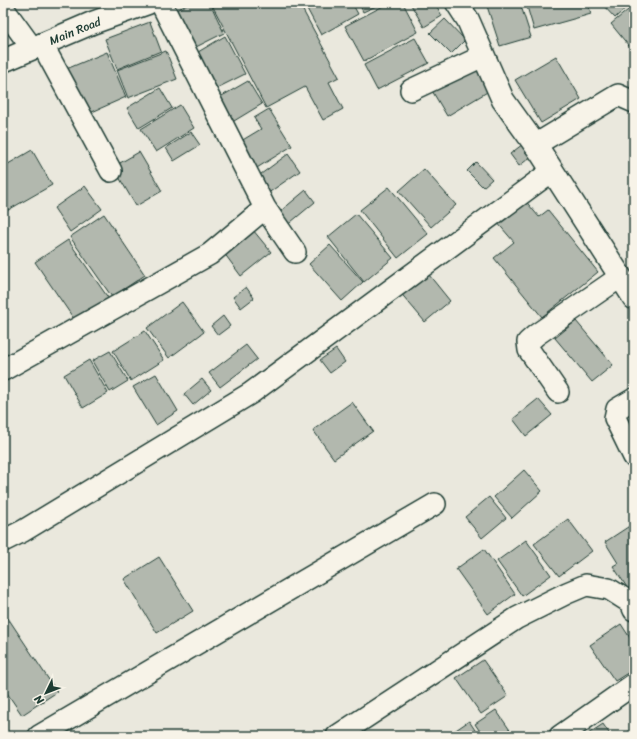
<svg xmlns="http://www.w3.org/2000/svg" width="637" height="739" font-family="Sriracha,sans-serif">
<style>
.building{fill:#b2b8ae;stroke:#1f3d34}
.lines{fill:none;stroke-linecap:round;stroke-linejoin:round}
.minor-casing{stroke:#1f3d34;stroke-width:24}
.tertiary-casing{stroke:#1f3d34;stroke-width:25}
.secondary-casing{stroke:#1f3d34;stroke-width:25}
.minor{stroke:#f7f3e8;stroke-width:21}
.tertiary{stroke:#f7f3e8;stroke-width:22}
.secondary{stroke:#f7f3e8;stroke-width:22}
.labels{text-anchor:middle;dominant-baseline:central;stroke-width:3;stroke-linejoin:round;paint-order:stroke}
.street-label{font-size:12px;fill:#1f3d34;stroke:#f7f3e8}
</style>
<rect width="100%" height="100%" fill="#eae8dd"/>
<filter id="ink" filterUnits="userSpaceOnUse"><feTurbulence type="fractalNoise" baseFrequency=".025" numOctaves="2"/><feDisplacementMap in="SourceGraphic" scale="8" xChannelSelector="R" yChannelSelector="G"/><feConvolveMatrix kernelMatrix="1 2 1 2 8 2 1 2 1" color-interpolation-filters="sRGB"/></filter>
<g filter="url(#ink)">
<!-- building -->
<path class="building" d="M191,3H210L224,33L190,50L172,12Z
M215,3H299L339,77L329,82L343,109L323,120L305,87L266,108L212,5Z
M304,3H352L358,14L321,35Z
M359,3H383L363,12Z
M389,3H403L418,32L364,61L345,26Z
M410,3H435L442,16L424,27Z
M486,3H520L531,37L500,46Z
M526,3H588L591,14L534,30Z
M601,3H631L615,18Z
M634,5V50L633,51L611,24Z
M445,19L465,40L451,54L430,33Z
M150,22L161,51L117,69L105,39Z
M225,36L245,74L215,89L193,55Z
M415,38L429,63L377,90L364,65Z
M166,51L177,79L128,98L117,70Z
M107,52L126,97L83,116L64,70Z
M556,56L581,99L541,123L515,80Z
M478,61L494,88L447,116L431,89Z
M248,81L262,104L229,124L215,100Z
M160,88L172,108L139,128L127,108Z
M180,105L194,128L156,152L141,129Z
M269,109L292,146L252,171L236,144L261,129L254,118Z
M191,132L200,145L174,161L166,148Z
M523,144L532,156L519,166L510,154Z
M32,150L52,185L3,213V167Z
M139,152L162,191L136,206L113,167Z
M288,154L300,171L264,196L253,180Z
M476,162L492,179L483,187L467,171Z
M424,169L456,205L431,227L399,191Z
M85,186L102,209L70,232L54,208Z
M389,187L428,234L398,258L360,210Z
M306,190L315,202L285,227L276,215Z
M524,199L539,217L548,210L598,272L542,317L494,258L514,242L496,221Z
M104,214L145,275L112,297L70,237Z
M356,214L393,258L364,282L328,237Z
M253,230L271,252L241,276L224,253Z
M68,240L111,302L78,325L35,262Z
M330,245L363,282L342,301L309,264Z
M425,270L450,301L425,322L399,291Z
M246,287L254,298L241,308L233,297Z
M182,302L204,332L169,358L147,328Z
M223,316L230,326L218,335L211,326Z
M576,321L613,365L592,382L555,338Z
M145,331L164,360L131,381L113,351Z
M246,345L257,359L220,387L209,373Z
M336,349L345,362L330,373L320,360Z
M110,351L128,381L110,392L92,361Z
M89,360L108,393L83,408L64,375Z
M156,374L178,411L156,425L133,387Z
M202,379L211,390L193,405L184,394Z
M538,399L552,415L526,436L513,419Z
M352,402L373,431L334,459L313,430Z
M524,470L542,491L512,518L494,497Z
M489,497L506,518L482,538L465,517Z
M568,519L592,551L559,576L534,544Z
M631,525L634,529V598L613,566L618,563L605,542Z
M526,540L551,575L522,596L497,561Z
M484,549L515,594L488,614L456,569Z
M159,557L193,611L157,633L124,579Z
M8,618L57,692L22,715L3,687V621Z
M621,624L634,644V669L615,681L590,645Z
M483,660L508,696L481,714L456,678Z
M496,710L514,736H483L475,724Z
M469,721L479,736H447Z
M603,724L611,736H585Z"/>
<g class="lines">
<!-- minor casing -->
<g class="minor-casing">
<path id="minor" d="M161,3L265,208L295,252
M3,8L32,48
M42,44L111,171
M411,90L483,56
M535,145L618,95L634,102
M3,370L210,254L265,208
M558,392L529,350L528,342L536,335L620,277
M634,399L617,409L615,418L634,457
M3,541L23,531L251,393L552,171
M39,736L435,504
M337,736L517,618L567,593L586,585L609,589L631,603L634,610
M560,736L634,684"/>
</g>
<!-- tertiary casing -->
<g class="tertiary-casing">
<path id="tertiary" d="M457,3L468,20L503,100L541,153L634,298"/>
</g>
<!-- secondary casing -->
<g class="secondary-casing">
<path id="secondary" d="M3,61L92,23L148,3"/>
</g>
<!-- minor -->
<use href="#minor" class="minor"/>
<!-- tertiary -->
<use href="#tertiary" class="tertiary"/>
<!-- secondary -->
<use href="#secondary" class="secondary"/>
</g>
</g>
<g class="labels">
<!-- street labels -->
<g class="street-label">
<text transform="translate(75 31) rotate(-22)">Main Road</text>
</g>
</g>
<!-- margin -->
<rect width="637" height="739" fill="none" stroke="#f7f3e8" stroke-width="16"/>
<rect x="8" y="8" width="621" height="723" fill="none" stroke="#1f3d34" stroke-width="1.5" filter="url(#ink)"/>
<!-- north arrow -->
<g transform="translate(46 693) rotate(227)" stroke="#f7f3e8" stroke-width="3" paint-order="stroke">
<path d="M0-3L7 15L0 10L-7 15Z" fill="#1f3d34"/>
<text y="-6" font-size="11" font-weight="bold" text-anchor="middle" fill="#1f3d34">N</text>
</g>
</svg>
